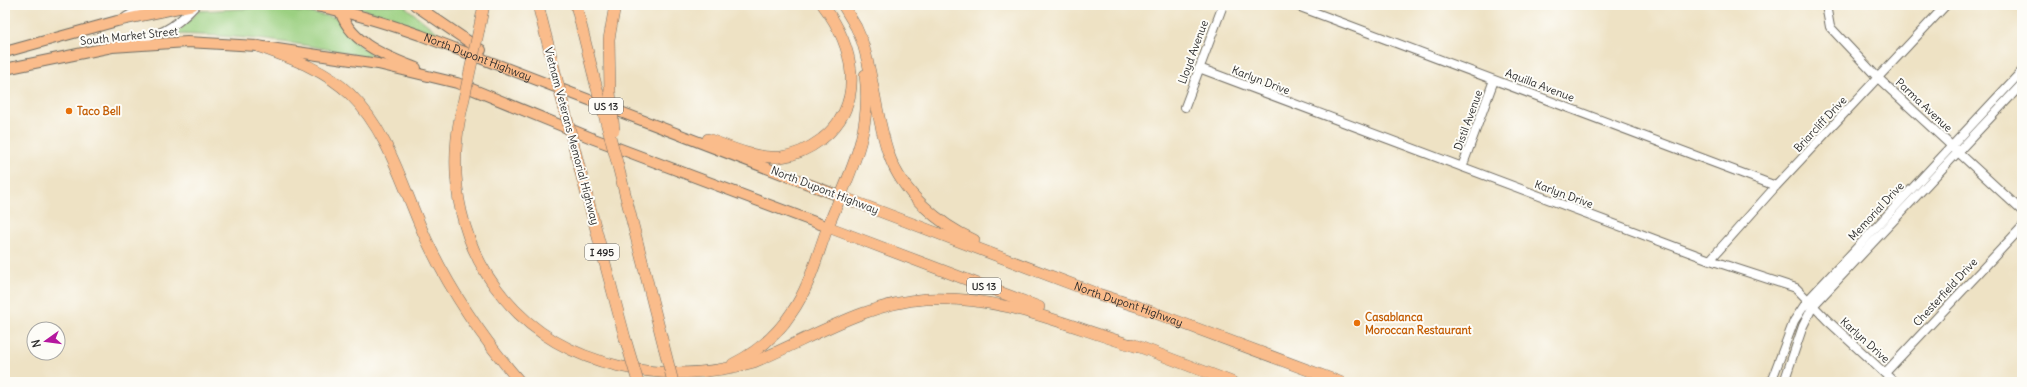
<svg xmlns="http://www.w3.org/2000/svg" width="2027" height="387" font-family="Delius,sans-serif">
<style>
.green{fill:#9bd081;stroke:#637e56}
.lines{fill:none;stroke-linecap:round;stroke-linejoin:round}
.minor-casing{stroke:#6f6b61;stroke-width:10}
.major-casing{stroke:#6f6b61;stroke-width:12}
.highway-casing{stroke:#6f6b61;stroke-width:12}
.minor{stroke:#fff;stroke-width:8}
.major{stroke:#fabc8b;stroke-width:10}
.highway{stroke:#fabc8b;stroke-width:11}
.highway-bridge-casing{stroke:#6f6b61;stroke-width:12;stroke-linecap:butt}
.highway-bridge{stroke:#fabc8b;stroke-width:11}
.food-dot{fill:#e8710a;stroke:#fdfcf7;stroke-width:1.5}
.labels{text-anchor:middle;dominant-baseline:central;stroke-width:4;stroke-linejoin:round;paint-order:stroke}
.shield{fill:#fdfcf7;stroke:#6a6a68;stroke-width:1}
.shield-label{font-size:10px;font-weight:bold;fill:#2b2b2b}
.street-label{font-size:11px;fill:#2b2b2b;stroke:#fdfcf7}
.food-label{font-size:11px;font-weight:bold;fill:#c56008;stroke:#fdfcf7;text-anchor:start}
</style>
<rect width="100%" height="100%" fill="#fdfcf7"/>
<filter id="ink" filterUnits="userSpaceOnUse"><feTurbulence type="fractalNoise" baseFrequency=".025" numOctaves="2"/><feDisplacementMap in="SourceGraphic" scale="8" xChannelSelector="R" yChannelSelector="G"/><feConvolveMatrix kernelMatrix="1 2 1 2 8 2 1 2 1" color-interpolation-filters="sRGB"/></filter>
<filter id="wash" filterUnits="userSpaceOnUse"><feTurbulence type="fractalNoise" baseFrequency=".012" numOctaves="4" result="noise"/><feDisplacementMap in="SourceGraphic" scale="16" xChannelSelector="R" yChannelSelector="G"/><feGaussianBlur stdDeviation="0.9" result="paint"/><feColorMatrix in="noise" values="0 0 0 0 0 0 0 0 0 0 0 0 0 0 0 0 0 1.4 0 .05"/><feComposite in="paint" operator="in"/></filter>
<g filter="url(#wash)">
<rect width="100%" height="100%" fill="#eee2c4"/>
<!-- green -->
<path class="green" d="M351,5H403L443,37Z
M258,8L310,13L339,18C346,34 357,45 372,55L368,58C302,42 244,36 176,34L199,11Z"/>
</g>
<g filter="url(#ink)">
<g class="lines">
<!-- minor casing -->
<g class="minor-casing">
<path id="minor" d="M1295,5L1776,186
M1826,5L1830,27L1878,78L2022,211
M126,17L148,5
M126,43C160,34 172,31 196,5
M1199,68L1710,260L1796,288L1827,320L1894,382
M1185,107L1223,5
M1462,167L1494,80
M1710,260L1776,186L1946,5
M1885,373L2022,227
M1771,382L1794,321L1808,300L2022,71
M1784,382L1803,326L1813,306L2022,84"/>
</g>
<!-- major casing -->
<g class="major-casing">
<g id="major">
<path id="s1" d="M310,5C348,11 383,22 420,35L842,197"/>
<path d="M415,5L481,50"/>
<path d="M339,7C348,43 386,56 416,68"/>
<path d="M5,52L117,21L193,5"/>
<path d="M5,69L112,47L187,42L257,46L378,64L457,83L594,139L828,227"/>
</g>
</g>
<!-- highway casing -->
<g class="highway-casing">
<g id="highway">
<path d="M538,5L552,60"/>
<path d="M576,5L596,85"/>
<path d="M843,5L856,27L862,41C874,78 876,118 889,155C902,192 938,224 974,240"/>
<path d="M479,29L484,5"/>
<path d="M257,46C290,58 324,69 350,94C390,133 404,192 427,241C451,292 483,339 520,382"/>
<path d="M610,92L609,39L615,5"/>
<path d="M460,117C448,181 461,247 504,298C563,369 667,387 754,362C810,339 865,303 926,299C1004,295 1066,326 1138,347"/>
<path d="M706,144L708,139C732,148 755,159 781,157C796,155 810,148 822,139C868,102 853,45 823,5"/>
<path d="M579,166L625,338"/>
<path d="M618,166L664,347"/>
<path id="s2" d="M842,197L1098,294L1139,307L1340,382"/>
<path d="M828,227L1039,307"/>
<path d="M1132,344L1232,382"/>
<path d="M733,364C757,352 778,334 792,312C809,288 817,256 827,229C848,176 873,134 865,75"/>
</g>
</g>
<!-- minor -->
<use href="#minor" class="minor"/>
<!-- major -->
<use href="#major" class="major"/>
<!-- highway -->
<use href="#highway" class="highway"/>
<!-- highway-bridge casing -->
<g class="highway-bridge-casing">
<path id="highway-bridge" d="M552,60L579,166
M596,85L618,166
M610,92L614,130
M460,117L479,29
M625,338L638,382
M664,347L673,382"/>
</g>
<!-- highway-bridge -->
<use href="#highway-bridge" class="highway-bridge"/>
</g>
</g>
<!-- markers -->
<g class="food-dot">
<circle cx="69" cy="111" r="4"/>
<circle cx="1357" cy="323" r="4"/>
</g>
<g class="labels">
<!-- shield labels -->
<g class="shield">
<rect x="589" y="98" width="34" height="16" rx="3"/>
<rect x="585" y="244" width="34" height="16" rx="3"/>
<rect x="967" y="278" width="34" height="16" rx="3"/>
</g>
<g class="shield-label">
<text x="606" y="106">US 13</text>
<text x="602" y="252">I 495</text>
<text x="984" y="286">US 13</text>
</g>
<!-- street labels -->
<g class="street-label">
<text transform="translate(129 36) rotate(-6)">South Market Street</text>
<text transform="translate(1193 52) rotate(-70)">Lloyd Avenue</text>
<text stroke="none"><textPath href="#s1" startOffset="176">North Dupont Highway</textPath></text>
<text transform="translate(1261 80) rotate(21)">Karlyn Drive</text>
<text transform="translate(1540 85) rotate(21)">Aquilla Avenue</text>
<text transform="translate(1924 105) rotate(43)">Parma Avenue</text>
<text transform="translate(1468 120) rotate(-70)">Distil Avenue</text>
<text transform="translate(1820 124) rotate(-47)">Briarcliff Drive</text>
<text transform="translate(572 136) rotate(75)">Vietnam Veterans Memorial Highway</text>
<text transform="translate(825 190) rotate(21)">North Dupont Highway</text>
<text transform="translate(1564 194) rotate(20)">Karlyn Drive</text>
<text transform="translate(1876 211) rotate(-47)">Memorial Drive</text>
<text transform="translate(1945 292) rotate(-47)">Chesterfield Drive</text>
<text stroke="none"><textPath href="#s2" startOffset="306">North Dupont Highway</textPath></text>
<text transform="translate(1865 340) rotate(42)">Karlyn Drive</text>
</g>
<!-- food labels -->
<g class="food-label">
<text x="77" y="111">Taco Bell</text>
<text x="1365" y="317">Casablanca<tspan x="1365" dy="13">Moroccan Restaurant</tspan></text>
</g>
</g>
<!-- margin -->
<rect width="2027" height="387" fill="none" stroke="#fdfcf7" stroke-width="20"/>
<!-- north arrow -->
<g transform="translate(46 341) rotate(256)"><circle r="19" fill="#fdfcf7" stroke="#a9a8a5"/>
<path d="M0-3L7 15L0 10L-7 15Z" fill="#b5179e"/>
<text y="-6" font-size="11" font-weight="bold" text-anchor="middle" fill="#2b2b2b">N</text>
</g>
</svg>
